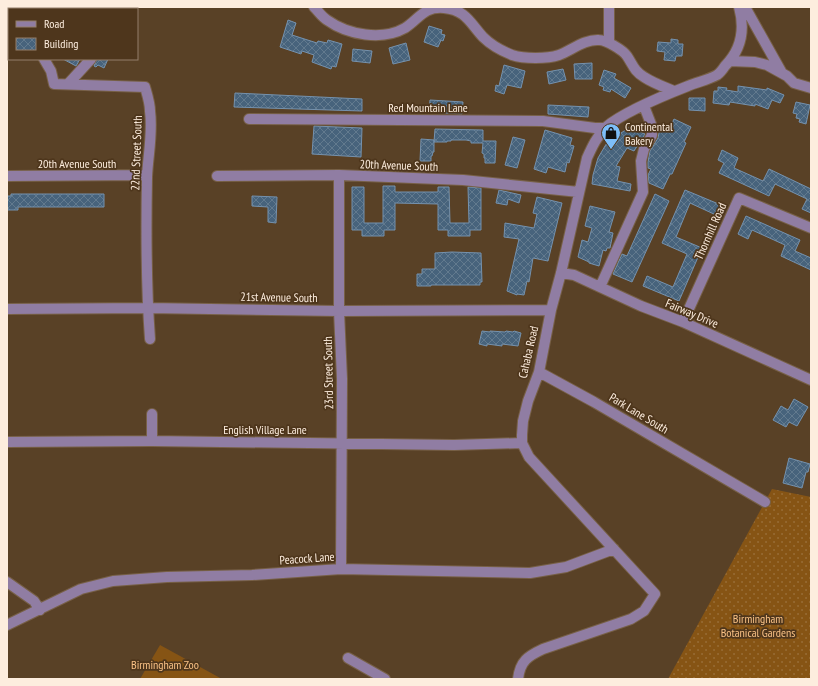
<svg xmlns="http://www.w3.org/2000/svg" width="818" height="686" font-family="'PT Sans Narrow',sans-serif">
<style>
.park{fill:#865414}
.garden{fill:url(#garden-dots)}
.building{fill:url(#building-cross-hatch);stroke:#7592ae}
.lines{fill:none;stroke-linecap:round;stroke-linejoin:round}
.minor-casing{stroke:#776047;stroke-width:12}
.minor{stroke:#907da3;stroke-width:10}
.labels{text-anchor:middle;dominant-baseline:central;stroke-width:3.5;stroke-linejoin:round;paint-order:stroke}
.street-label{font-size:12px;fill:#fdedde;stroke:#4e361c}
.poi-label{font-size:12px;fill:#fdedde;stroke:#4e361c;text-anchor:start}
.park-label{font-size:12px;fill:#f9c185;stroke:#4e361c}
</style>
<defs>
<pattern id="garden-dots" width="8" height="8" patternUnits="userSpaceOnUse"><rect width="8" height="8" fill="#865414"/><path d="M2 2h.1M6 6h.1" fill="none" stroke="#986d36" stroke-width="1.8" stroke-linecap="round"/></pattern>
<pattern id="building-cross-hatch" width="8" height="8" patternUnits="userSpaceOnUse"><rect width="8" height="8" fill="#47637c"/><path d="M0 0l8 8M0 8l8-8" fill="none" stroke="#627a8e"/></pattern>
</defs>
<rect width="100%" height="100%" fill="#594126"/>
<!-- park -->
<path class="park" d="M160,645L222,679H140Z"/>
<!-- garden -->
<path class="garden" d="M772,489L811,497V679H668Z"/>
<!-- building -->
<path class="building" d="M288,20L296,23L292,35L317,43L318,41L327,43L328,40L342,44L336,67L332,66L331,69L312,62L314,55L302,51L301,54L280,47Z
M429,26L442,30L441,34L445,35L443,41L441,40L438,47L424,42Z
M671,39L678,40V44H683L682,56H676L675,61L664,60L665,52L657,51L658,42L671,43Z
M406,43L410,60L393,64L389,48Z
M353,49L372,51L370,63L352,61Z
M63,59H80L76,66Z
M97,59H108L104,68L98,65L96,67L94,66Z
M592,63V79H575L574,64Z
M504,65L525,71L521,88L507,85L504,94L495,91L496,85L499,86Z
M563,69L566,80L549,84L547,72Z
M604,70L616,74L614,78L631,88L625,98L611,89L610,92L603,90L604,87L599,85Z
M738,86L767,90V88L784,95L780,103L772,100L768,109L755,104V106L730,102L729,105L713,103L714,91H718V87L727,88L726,90L738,92Z
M235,93L362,99V111L234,107Z
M689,98H705V111L689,110Z
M430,100L463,102L462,114L429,112Z
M796,102L810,105L806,124L799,122L800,119L796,118L797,114L793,113Z
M548,105L589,107L588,117L548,114Z
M674,119L691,127L684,142L686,143L672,174H670L663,189L649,183L648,175L651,169L648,168V162L650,151L658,138L660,128L668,132Z
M314,126L362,128L361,157L312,154Z
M630,127L645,134L634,151L627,148L616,166L620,167L617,181L631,184L630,191L592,184L593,175L598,158L605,146L607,143L614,142L617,135L619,137L621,133Z
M435,129L483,130V141H496L495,163H485V158H484V154L482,153L483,143H471V141L466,140H451V141H447V142H434Z
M545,130L572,138L570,145L574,146L569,163L567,162L565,172L548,167L546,173L534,169Z
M513,137L525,140L517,168L505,165Z
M421,139L434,140V152H433L432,156H431V161H420Z
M722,150L738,158L734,168L763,181L769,169L811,189V213L802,209L807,199L775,184L769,196L719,173L724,163L718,160Z
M383,186H395V192H438V187H449L450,223H469L468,187L481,188V230H470V236H448V230H438V204L395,203V230H384V236H362V230H352V187H364V223H383Z
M499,190L521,195L519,203L508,199L507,205L496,203Z
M685,190L721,205L716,215L690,203L676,237L702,248L679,301L643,286L647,276L673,287L687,254L662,243Z
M11,194H104V207H18V210H7V196H11Z
M655,194L669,201L632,282L613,274L622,254L627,256Z
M252,196L277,197L276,223L268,222V207L252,206Z
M537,197L562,203L548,261L533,258L529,282L527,281L524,295L517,294V295L507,291L519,239L504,237L505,223L534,228L537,214L533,213Z
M590,206L615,212L609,232L613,233L610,248H607L606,251L603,250L599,266L589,263V262L578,257L582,240L588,242L592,228L585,226Z
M746,216L800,240L795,251L811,258V270L781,256L785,245L752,230L748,239L738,234Z
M452,252L481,253L482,282H480V285H431V286H417V274H422V269H435V253Z
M482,331L490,332V331L505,332L506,331L513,332L514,331L521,333L518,346L502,344V346L487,344V346L479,344Z
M794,399L808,407L797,426L789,422L786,427L773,420L781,406L788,410Z
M789,458L810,464L808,472H806L802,488L783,483Z"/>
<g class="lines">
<!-- minor casing -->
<g class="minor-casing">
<path id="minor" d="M314,7C318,11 322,17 327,20C348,35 382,41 405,28C419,19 424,6 444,8C466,10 470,23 483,37C491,45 502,51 512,55C524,59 547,59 559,55C572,50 585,39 599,40C606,40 623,50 627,56C633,65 634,71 644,77C653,83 664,87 674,91
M609,7V43
M745,7L782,73
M51,9L52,7
M44,59L51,71L54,84L145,87C147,94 150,103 150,111C153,133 148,155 147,177C146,231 146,285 150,339
M730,61L755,62L767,65L787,76L794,83L811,88
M68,84L91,59
M249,119L543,121L595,128H606
M339,175V311L342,379L341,569
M7,176L147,175
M217,176L339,175L463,180L579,192
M561,273L574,275L641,306L683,322L811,380
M600,287L643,192L641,161L644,149L652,135L651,124L644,106
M7,309L148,308L339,311L551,310
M683,322L739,198L811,228
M539,372L594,402L765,502
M152,414V441
M7,442L152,441L454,445L522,443
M7,582L34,601L40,610
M7,625L81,589L113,581L167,577L252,575L341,569L530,573L566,567L614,549
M348,658L385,679
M518,679C520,661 528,656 543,649L631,619L644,611L655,594L529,457L522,443V435L523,421L528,401L539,372L551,310L561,273L587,158C592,147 597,136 606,127C625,111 665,95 688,86C697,82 708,80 717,75C720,73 723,69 725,66C742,49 745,29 739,7"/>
</g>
<!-- minor -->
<use href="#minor" class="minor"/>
</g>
<!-- icons -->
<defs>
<g id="shop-pin" transform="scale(1)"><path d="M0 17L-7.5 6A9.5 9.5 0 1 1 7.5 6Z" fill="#7dbef9" stroke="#4e361c"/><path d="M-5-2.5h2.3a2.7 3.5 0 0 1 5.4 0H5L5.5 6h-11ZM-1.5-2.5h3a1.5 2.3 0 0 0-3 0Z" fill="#111"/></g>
</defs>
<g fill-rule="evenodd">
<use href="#shop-pin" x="611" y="133"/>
</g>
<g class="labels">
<!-- street labels -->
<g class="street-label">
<text x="428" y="107">Red Mountain Lane</text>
<text transform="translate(136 153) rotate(-88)">22nd Street South</text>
<text x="77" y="163">20th Avenue South</text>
<text transform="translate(399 165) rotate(2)">20th Avenue South</text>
<text transform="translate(710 231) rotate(-66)">Thornhill Road</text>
<text transform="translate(279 297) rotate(1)">21st Avenue South</text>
<text transform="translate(692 313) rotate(23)">Fairway Drive</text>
<text transform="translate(528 352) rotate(-77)">Cahaba Road</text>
<text transform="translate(328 373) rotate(-91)">23rd Street South</text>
<text transform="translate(639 413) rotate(31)">Park Lane South</text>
<text x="265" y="429">English Village Lane</text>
<text transform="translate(307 558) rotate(-4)">Peacock Lane</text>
</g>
<!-- poi labels -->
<g class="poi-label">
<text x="625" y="126">Continental<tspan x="625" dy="14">Bakery</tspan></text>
</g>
<!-- park labels -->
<g class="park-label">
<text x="758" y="618">Birmingham<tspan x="758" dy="14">Botanical Gardens</tspan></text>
<text x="165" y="664">Birmingham Zoo</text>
</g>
</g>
<!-- border -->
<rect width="818" height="686" fill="none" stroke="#fdedde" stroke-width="16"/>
<!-- legend -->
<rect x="8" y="8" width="130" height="52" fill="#4e361c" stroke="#947f6a"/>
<rect x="16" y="21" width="20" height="6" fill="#907da3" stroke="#947f6a"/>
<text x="44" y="28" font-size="12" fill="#fdedde">Road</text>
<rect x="16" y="38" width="20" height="12" fill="url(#building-cross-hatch)" stroke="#947f6a"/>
<text x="44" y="48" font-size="12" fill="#fdedde">Building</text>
</svg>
